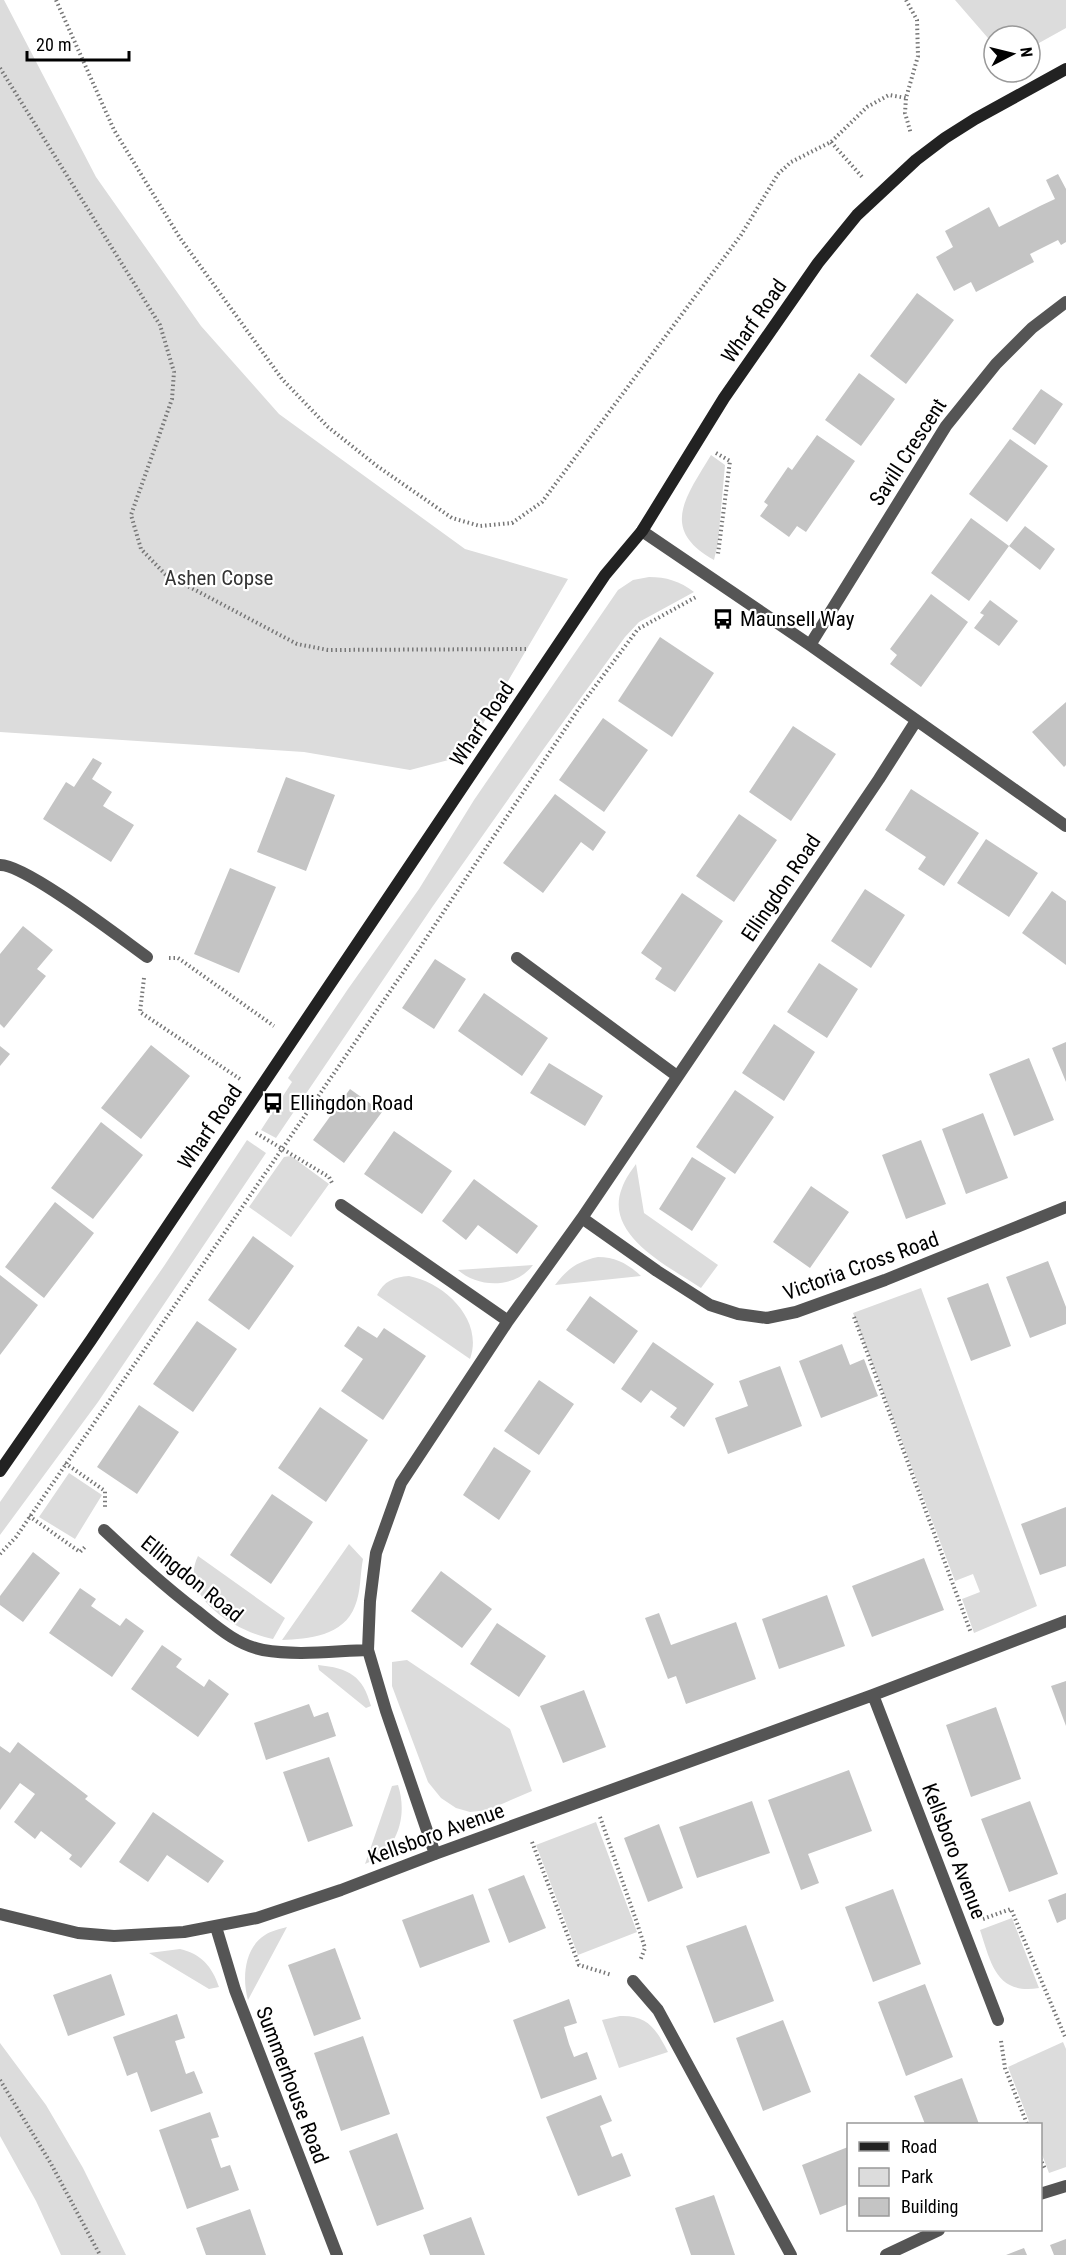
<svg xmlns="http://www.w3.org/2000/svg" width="1066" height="2255" font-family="'Roboto Condensed',sans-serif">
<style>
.green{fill:#dcdcdc}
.building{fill:#c4c4c4}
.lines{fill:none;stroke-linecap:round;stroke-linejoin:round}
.path{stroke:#777;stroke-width:4;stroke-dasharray:1.5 3;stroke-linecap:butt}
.minor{stroke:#555;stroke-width:12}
.secondary{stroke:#222;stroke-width:12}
.labels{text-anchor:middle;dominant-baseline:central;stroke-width:4.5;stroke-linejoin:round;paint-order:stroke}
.street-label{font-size:21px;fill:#000;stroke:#fff}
.park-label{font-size:21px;fill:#333;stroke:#fff}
.poi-label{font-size:21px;fill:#000;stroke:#fff;text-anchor:start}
</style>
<rect width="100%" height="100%" fill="#fff"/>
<!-- green -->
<path class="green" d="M0,0H4L96,177L201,326L279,414L465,549L568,579L464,756L410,770L304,752L0,732Z
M955,0H1066V28L1030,48V36H994V45Z
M711,455L725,465L718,543L714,560C659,529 686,497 711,455Z
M649,577C666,577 680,581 694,592L639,622L625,637L545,747L433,906L276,1138L261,1130L292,1082L288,1078L348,989L419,889L474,800L618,590L633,580Z
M247,1140L266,1153L98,1402L0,1535V1502L164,1266Z
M291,1156L329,1184L291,1237L249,1207L284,1157Z
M636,1164L644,1213L718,1265L701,1288C670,1267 603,1235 622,1188C625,1179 631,1171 636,1164Z
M598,1257C616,1257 628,1264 641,1276L555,1285C567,1269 578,1261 598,1257Z
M533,1265C515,1289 478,1288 458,1270Z
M409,1276C445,1283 484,1320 470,1359L377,1295C384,1281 394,1277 409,1276Z
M921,1288L1037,1606L974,1633L962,1599L980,1592L973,1574L955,1581L853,1313Z
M69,1473L102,1495L75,1539L39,1517Z
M349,1544L363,1559C360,1574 361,1592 355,1606C344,1636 308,1639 282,1640Z
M198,1556L285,1618L273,1639C239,1633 177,1598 198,1556Z
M407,1660L510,1729L532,1791L488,1810L470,1812L456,1808L441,1798L428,1782L392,1686V1662Z
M318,1665C349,1668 363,1676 371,1706L366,1708L319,1670Z
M398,1785C408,1816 398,1851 365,1864L392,1786Z
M596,1822L637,1932L578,1955L536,1845Z
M1012,1918L1039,1988C996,1995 991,1963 980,1930Z
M287,1927L248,2000C242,1979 244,1948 265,1935C271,1931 280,1929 287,1927Z
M180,1949C201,1954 212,1966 219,1987L209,1989L149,1953Z
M620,2016C648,2015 656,2029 668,2052L619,2068L602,2020Z
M1063,2042L1066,2049V2167L1049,2173L1041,2152L1040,2124H1030L1008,2067Z
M0,2043L46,2105L83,2168L126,2255H61L36,2201L0,2136Z"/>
<!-- building -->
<path class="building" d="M1058,174L1066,189V242L1061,245L1058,240L1030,254L1034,262L976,292L971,282L954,291L936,257L953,247L945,231L989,207L999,227L1040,206L1055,199L1046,180Z
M917,293L954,320L906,384L870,356Z
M859,373L895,399L861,446L825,420Z
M1041,389L1063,404L1035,445L1012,429Z
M817,435L855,461L806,532L797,526L789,537L760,516L768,505L764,502L788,467L792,470Z
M1010,439L1048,466L1007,522L969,494Z
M971,518L1009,546L1025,526L1055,549L1040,570L1009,546L969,601L931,573Z
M931,594L968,622L921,687L890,664L897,655L890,649Z
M990,600L1018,621L999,646L974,628L984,615L980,613Z
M660,637L714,673L672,737L618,701Z
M1066,702V765L1064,767L1032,732Z
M603,718L648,750L604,812L559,780Z
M793,726L836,754L791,821L749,792Z
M93,758L102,763L92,779L112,792L103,806L134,825L111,862L43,819L66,782L74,787Z
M286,777L335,795L306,871L257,852Z
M911,789L979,833L944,886L918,869L926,857L885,830Z
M555,794L606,832L593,851L581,842L543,893L503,863Z
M739,814L777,840L734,902L696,876Z
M986,839L1038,873L1009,917L957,883Z
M230,868L276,887L239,973L194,954Z
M865,889L905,915L871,968L831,941Z
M1052,891L1066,901V965L1022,933Z
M682,893L723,921L675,992L655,979L662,968L641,953Z
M23,926L53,950L37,969L46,976L4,1028L0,1024V954Z
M435,959L466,979L434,1029L402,1008Z
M819,963L858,989L827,1038L787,1012Z
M484,993L548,1038L522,1076L458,1031Z
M774,1024L815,1052L784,1101L742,1073Z
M1066,1042V1082L1052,1048Z
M151,1045L190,1076L141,1139L101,1108Z
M0,1046L10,1054L0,1066Z
M1029,1058L1054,1120L1014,1136L989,1074Z
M549,1063L603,1096L585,1126L530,1093Z
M350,1089L382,1112L344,1163L313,1140Z
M735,1090L774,1117L735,1174L696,1147Z
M983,1113L1008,1178L966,1194L942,1129Z
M101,1122L143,1155L93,1219L51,1188Z
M394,1131L452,1171L422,1214L364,1174Z
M921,1140L946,1204L906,1219L882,1155Z
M692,1157L726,1178L692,1231L659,1209Z
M474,1179L538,1226L517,1254L478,1225L466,1240L442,1221Z
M811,1186L849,1212L810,1268L773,1242Z
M55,1202L94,1233L44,1298L5,1267Z
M253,1236L294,1266L249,1330L208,1300Z
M1048,1261L1066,1307V1324L1030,1338L1006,1277Z
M0,1275L38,1305L0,1355Z
M988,1283L1011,1346L971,1361L947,1298Z
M590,1296L638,1331L614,1364L566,1330Z
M197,1321L237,1349L193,1412L153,1384Z
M358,1326L377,1338L384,1328L426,1356L383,1420L341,1391L363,1359L344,1346Z
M653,1342L714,1384L684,1427L670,1417L677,1408L651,1390L641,1403L621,1389Z
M842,1344L850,1365L864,1359L878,1396L821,1418L799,1361Z
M780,1366L802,1426L728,1454L715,1418L748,1406L739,1381Z
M539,1380L574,1404L539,1455L504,1431Z
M139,1405L179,1432L137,1494L97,1467Z
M320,1407L368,1440L326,1502L278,1468Z
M494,1447L531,1471L499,1520L463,1495Z
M272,1494L313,1522L271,1584L230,1555Z
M1066,1507V1566L1040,1575L1021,1524Z
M33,1552L60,1573L23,1622L0,1605V1596Z
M924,1558L944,1610L872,1637L852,1586Z
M441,1571L492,1609L462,1648L411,1611Z
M80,1588L96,1599L91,1606L120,1626L126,1618L144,1631L112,1677L49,1633Z
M827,1595L845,1646L779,1669L762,1619Z
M659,1613L671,1645L736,1622L756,1679L686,1704L676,1676L668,1679L645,1618Z
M497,1623L546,1656L519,1697L470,1664Z
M162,1645L182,1659L176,1667L204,1687L209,1679L229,1694L198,1737L131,1689Z
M1066,1681V1726L1051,1686Z
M584,1690L606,1747L563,1763L540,1706Z
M309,1704L314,1717L328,1712L336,1736L266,1760L254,1723Z
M996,1707L1021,1779L971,1797L946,1725Z
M18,1742L88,1796L85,1799L116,1823L81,1868L69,1859L72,1855L41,1831L35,1839L14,1822L35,1794L20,1783L0,1810V1746L10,1753Z
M329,1757L353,1826L308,1842L283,1772Z
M849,1770L872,1831L808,1854L819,1883L801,1890L768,1800Z
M752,1801L770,1853L697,1878L679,1827Z
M1030,1801L1058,1874L1009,1892L981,1819Z
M153,1812L224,1861L208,1883L167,1855L148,1882L119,1862Z
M659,1824L683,1888L648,1902L624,1838Z
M524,1875L546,1928L509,1943L488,1889Z
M893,1889L921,1964L873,1982L845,1907Z
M1066,1893V1919L1057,1923L1048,1900Z
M473,1894L490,1942L420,1968L402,1920Z
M746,1925L774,2001L714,2023L686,1946Z
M335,1948L361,2019L314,2036L288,1965Z
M111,1974L125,2015L68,2036L53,1995Z
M925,1984L953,2057L906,2076L878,2002Z
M569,1999L577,2023L564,2027L569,2044L574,2057L587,2052L597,2079L541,2099L513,2020Z
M177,2014L185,2038L175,2041L186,2074L194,2071L203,2093L151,2112L137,2072L127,2076L113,2037Z
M783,2020L811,2092L763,2111L736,2038Z
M363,2036L390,2114L341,2131L314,2053Z
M962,2078L979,2124H925L914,2096Z
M601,2095L612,2121L600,2126L612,2157L622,2153L631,2176L578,2196L546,2117Z
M210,2112L219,2137L211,2139L221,2168L230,2165L239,2190L187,2209L159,2130Z
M397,2133L424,2209L377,2226L349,2151Z
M848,2147V2204L820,2215L802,2165Z
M714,2195L735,2255H691L675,2208Z
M250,2209L266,2255H206L196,2228Z
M471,2217L485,2255H430L423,2235Z
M1066,2239V2255H1054L1050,2245Z
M1024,2248L1027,2255H1006Z"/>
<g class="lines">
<!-- path -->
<path class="path" d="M56,0L114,130L180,238L282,379L328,427L377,466L452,518L480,526L512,523L542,502L741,235L778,174L791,162L831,142L867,107L889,95L906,98
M906,0L917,20L918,56L906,98L905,113L911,134
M0,68L160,325L174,372L172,399L131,515L141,549L165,574L297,644L328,650L528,649
M831,142L863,178
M716,453L730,461L718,554
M169,958H178L274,1026
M144,978L140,1012L240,1079
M256,1133L329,1177L333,1185
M854,1317L971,1633
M65,1463L105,1491V1507
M29,1516L80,1552L86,1546
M0,1554L16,1537L415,955L579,708L638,629L696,597
M600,1817L637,1923L645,1948L640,1961
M532,1842L579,1965L612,1975
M983,1919L1011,1909L1066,2039
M1001,2041L1005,2068L1027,2124
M0,2080L50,2162L100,2255
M1040,2158L1045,2169"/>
<!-- minor -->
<path class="minor" d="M642,531L810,645L1066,826
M810,645L946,426L996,364L1032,328L1066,302
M0,865C25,864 122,939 147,957
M517,958L677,1076
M341,1205L508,1321
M582,1218L657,1271L710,1305L738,1314L767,1318L796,1312L885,1280L1066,1207
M104,1530C134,1558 164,1586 197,1611C217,1627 237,1645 263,1650C297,1656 334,1651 368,1650
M873,1695L998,2020
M435,1854L386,1711L368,1650L370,1601L376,1553L401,1483L508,1321L582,1218L879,779L916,721
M0,1914L78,1933L114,1936L184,1932L257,1918L341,1890L435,1854L873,1695L1066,1621
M216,1927L235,1990L337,2255
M633,1981L658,2010L791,2255
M1040,2194L1066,2186
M886,2255L939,2230"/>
<!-- secondary -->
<path class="secondary" d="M0,1471L91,1340L605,575L642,531L724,398L818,263L857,215L916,160L945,138L975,119L1066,69"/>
</g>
<!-- icons -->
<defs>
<g id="bus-bare" transform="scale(1.62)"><path d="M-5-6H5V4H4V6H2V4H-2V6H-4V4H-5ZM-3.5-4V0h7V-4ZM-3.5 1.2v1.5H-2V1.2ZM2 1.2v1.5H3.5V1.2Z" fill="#000" stroke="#fff" stroke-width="2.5" paint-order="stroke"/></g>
</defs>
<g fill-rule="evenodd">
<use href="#bus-bare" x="723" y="619"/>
<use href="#bus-bare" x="273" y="1103"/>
</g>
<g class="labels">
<!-- street labels -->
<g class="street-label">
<text transform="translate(754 321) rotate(-55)">Wharf Road</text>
<text transform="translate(908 452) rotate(-57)">Savill Crescent</text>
<text transform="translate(482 724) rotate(-56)">Wharf Road</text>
<text transform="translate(781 888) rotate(-56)">Ellingdon Road</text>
<text transform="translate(210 1127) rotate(-56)">Wharf Road</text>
<text transform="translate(861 1266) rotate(-20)">Victoria Cross Road</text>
<text transform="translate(192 1579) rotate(39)">Ellingdon Road</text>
<text transform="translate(436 1834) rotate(-20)">Kellsboro Avenue</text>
<text transform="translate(954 1851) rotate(69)">Kellsboro Avenue</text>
<text transform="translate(292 2085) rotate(69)">Summerhouse Road</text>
</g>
<!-- park labels -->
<g class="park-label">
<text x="219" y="578">Ashen Copse</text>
</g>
<!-- poi labels -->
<g class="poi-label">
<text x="740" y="619">Maunsell Way</text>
<text x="290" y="1103">Ellingdon Road</text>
</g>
</g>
<!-- legend -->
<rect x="847" y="2123" width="195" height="108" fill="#ffffff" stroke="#999999" stroke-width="1.5"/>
<rect x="859" y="2142" width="30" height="9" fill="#222222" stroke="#999999" stroke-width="1.5"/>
<text x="901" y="2153" font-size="18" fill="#000000">Road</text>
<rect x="859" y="2168" width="30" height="18" fill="#dcdcdc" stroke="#999999" stroke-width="1.5"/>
<text x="901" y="2183" font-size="18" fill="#000000">Park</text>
<rect x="859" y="2198" width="30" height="18" fill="#c4c4c4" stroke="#999999" stroke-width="1.5"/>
<text x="901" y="2213" font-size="18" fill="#000000">Building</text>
<!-- north arrow -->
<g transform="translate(1012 54) rotate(83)"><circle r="28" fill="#ffffff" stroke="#999999" stroke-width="1.5"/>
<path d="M0-4.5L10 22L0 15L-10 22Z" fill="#000000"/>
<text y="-9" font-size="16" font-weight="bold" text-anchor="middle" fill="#000000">N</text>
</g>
<!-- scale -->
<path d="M27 51v9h102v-9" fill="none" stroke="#000000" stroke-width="3"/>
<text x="36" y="51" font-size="18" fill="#000000" stroke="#ffffff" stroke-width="4.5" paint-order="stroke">20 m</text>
</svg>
